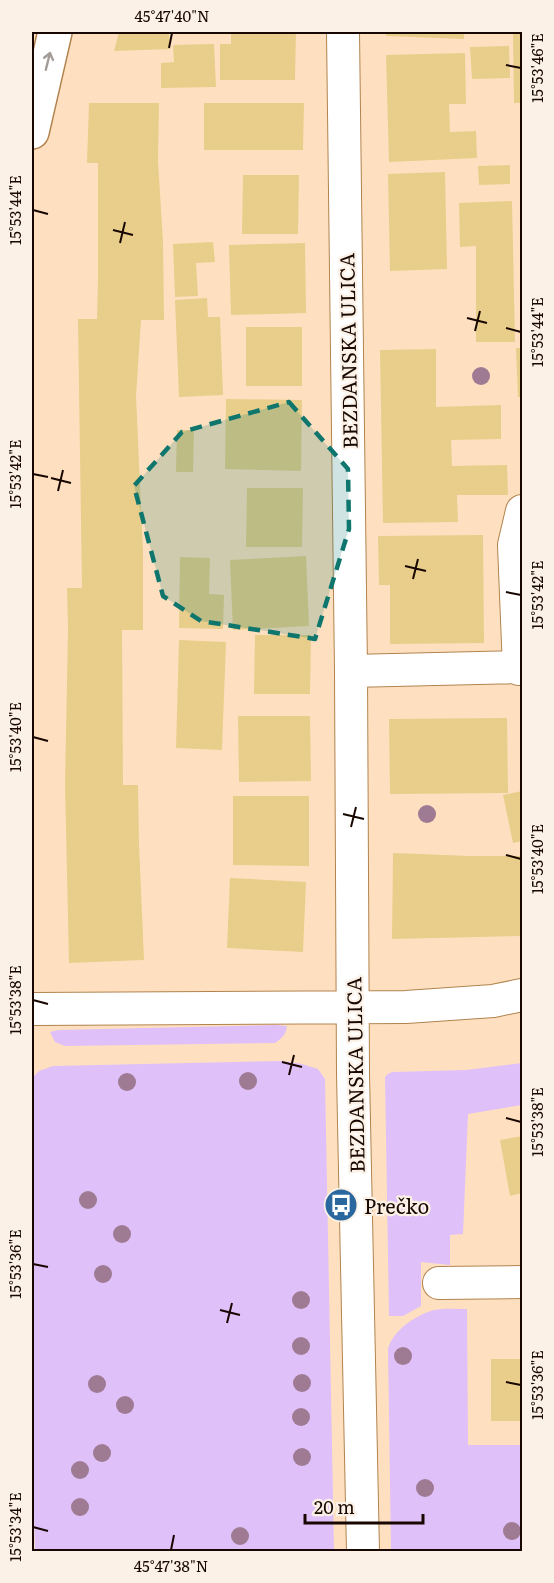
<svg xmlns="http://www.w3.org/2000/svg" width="554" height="1583" font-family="Literata,serif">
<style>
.green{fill:#dfc0f9}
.building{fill:#e8ce8a}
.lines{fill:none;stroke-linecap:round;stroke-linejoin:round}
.minor-casing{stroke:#b2834e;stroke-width:34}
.tertiary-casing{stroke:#b2834e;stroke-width:36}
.minor{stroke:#fff;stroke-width:32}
.tertiary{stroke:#fff;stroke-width:33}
.tree{fill:#9f7a93}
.oneway{stroke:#a39c99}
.marked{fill:#0f766e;fill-opacity:0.2;stroke:#0f766e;stroke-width:4.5;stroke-dasharray:12 8;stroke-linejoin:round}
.ticks{fill:none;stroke:#180700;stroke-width:2}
.labels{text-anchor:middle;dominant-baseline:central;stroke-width:4.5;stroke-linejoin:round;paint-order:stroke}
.street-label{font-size:20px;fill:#180700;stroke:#fbf1e6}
.poi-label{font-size:20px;fill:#180700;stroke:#fbf1e6;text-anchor:start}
.neatline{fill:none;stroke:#180700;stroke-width:2}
.ticks-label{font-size:15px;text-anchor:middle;fill:#180700}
</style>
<rect width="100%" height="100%" fill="#fee0c0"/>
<!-- green -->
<path class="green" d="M276,1025L287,1026C286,1035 282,1038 275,1043L65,1046L55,1042L50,1032L58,1030Z
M282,1061L302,1064L318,1069L325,1079L334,1551H35L32,1435V1078L39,1071L53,1066Z
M522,1063V1105L468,1114L463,1234L450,1235V1265L421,1262V1306L403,1316H389L385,1077L388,1074L392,1072L466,1070Z
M467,1309L468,1445H522V1551H391L388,1349C393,1330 416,1315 434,1310C444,1308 457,1309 467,1309Z"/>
<!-- building -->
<path class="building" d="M119,32H169L170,49L114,51Z
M231,32H296L295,80H220V44H231Z
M386,32H464V39L386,36Z
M513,32H522V103H514Z
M214,44L216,87L161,88V63L174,62L173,45Z
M509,46L510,78L472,79L470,47Z
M465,53L466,104H449L450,132L476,131L477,158L389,162L386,55Z
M89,103H159L158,161L163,241L164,320H141L136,396L143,552V630H122L123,785H138L139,844L144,960L69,963L65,785L68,629L67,588H82L78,319H97L98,281V163H87Z
M204,103H304L303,150H204Z
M510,165V184L479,185L478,166Z
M445,172L447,269L390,271L388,174Z
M243,175H299L298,234H242Z
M512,201L515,342H476V246L460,247L459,203Z
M213,242L215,262L196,263L198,296L175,297L173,244Z
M305,243L306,313L231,315L229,245Z
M207,298L208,317H220L223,395L179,397L175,300Z
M246,327H302V386H246Z
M516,348H522V397H518Z
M436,349V407L501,405V439L451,440L452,466L507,465L508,495H457L458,522L383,523L380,350Z
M226,399L302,400L301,471L225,469Z
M177,430H194L193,472H176Z
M247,488H303L302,547H246Z
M483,535L484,643L390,644V585H379L378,536Z
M306,556L309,626L233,630L230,560Z
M180,557L210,558L209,594L224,595L223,629L179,628Z
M255,635H311L310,694H254Z
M179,640L226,642L222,750L176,748Z
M238,716H310L311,781L239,782Z
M507,718L508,793L390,794L389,719Z
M522,791V841L513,843L503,795Z
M233,796H309V866L233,865Z
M393,853L470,856H522V936L392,939Z
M230,878L306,882L303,952L227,948Z
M522,1136V1193L510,1196L500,1140Z
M491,1359H522V1421H491Z"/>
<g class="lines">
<!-- minor casing -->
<g class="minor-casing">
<path id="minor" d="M343,32L351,671L353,1074L363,1552
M519,669L514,545L522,511
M351,671L522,667
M32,1009L406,1007L493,1001L522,995
M439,1283L522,1282"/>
</g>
<!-- tertiary casing -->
<g class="tertiary-casing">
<path id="tertiary" d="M32,132L55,32"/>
</g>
<!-- minor -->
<use href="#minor" class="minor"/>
<!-- tertiary -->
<use href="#tertiary" class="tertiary"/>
</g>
<!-- trees -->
<g class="tree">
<circle cx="481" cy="376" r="9"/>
<circle cx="427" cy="814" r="9"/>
<circle cx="248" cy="1081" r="9"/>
<circle cx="127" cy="1082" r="9"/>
<circle cx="88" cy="1200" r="9"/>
<circle cx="122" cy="1234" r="9"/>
<circle cx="103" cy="1274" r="9"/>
<circle cx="301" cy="1300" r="9"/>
<circle cx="301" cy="1346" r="9"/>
<circle cx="403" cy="1356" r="9"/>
<circle cx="302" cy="1383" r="9"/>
<circle cx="97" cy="1384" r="9"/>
<circle cx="125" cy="1405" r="9"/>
<circle cx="301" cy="1417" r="9"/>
<circle cx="102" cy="1453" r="9"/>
<circle cx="302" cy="1457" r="9"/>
<circle cx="80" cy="1470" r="9"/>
<circle cx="425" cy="1488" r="9"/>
<circle cx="80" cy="1507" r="9"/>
<circle cx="512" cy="1531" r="9"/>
<circle cx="240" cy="1536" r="9"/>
</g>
<!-- one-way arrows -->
<defs><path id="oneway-shaft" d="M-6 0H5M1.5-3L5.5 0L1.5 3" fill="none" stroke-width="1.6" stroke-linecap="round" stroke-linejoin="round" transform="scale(1.5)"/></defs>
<use class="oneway" href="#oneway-shaft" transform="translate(48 61) rotate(-76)"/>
<!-- marked area -->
<path class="marked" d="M289,402L348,469L349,529L315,639L201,621L163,596L134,486L182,432Z"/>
<!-- ticks -->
<path class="ticks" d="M169,48L172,33M506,65L521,68M33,210L48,214M113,230L133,235M120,243L125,222M467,318L487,323M506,328L521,332M475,331L480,311M33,474L48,477M51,478L71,483M58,491L63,470M405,566L426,571M413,579L418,559M506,592L521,595M33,737L48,741M343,814L364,819M351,827L356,807M506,855L521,859M33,1000L48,1004M282,1062L302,1067M289,1075L294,1055M506,1118L521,1122M33,1264L48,1267M220,1310L240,1315M227,1323L232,1303M506,1382L521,1385M33,1527L48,1531M171,1550L174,1535"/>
<!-- icons -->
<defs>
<g id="bus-disc" transform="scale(1.725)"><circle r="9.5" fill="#2a679e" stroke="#fbf1e6"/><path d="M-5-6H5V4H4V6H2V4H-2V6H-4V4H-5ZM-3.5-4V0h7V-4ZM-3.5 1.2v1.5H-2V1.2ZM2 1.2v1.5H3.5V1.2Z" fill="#fff"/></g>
</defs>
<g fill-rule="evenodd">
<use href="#bus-disc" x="341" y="1205"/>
</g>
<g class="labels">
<!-- street labels -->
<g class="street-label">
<text transform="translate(347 351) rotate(-91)">BEZDANSKA ULICA</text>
<text transform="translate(354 1075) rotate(-91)">BEZDANSKA ULICA</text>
</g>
<!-- poi labels -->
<g class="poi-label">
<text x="364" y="1205">Prečko</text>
</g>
</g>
<!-- border -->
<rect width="554" height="1583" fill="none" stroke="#fbf1e6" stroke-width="66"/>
<!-- scale -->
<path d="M305 1514v9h118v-9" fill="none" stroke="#180700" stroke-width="3"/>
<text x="314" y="1514" font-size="18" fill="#180700" stroke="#fbf1e6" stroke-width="4.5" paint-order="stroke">20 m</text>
<rect x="33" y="33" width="488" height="1517" class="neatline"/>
<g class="ticks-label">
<text x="172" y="22">45°47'40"N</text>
<text transform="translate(538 68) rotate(-90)" y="5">15°53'46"E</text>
<text transform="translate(16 210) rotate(-90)" y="5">15°53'44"E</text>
<text transform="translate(538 332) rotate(-90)" y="5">15°53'44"E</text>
<text transform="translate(16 474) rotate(-90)" y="5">15°53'42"E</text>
<text transform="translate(538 595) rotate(-90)" y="5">15°53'42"E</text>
<text transform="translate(16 737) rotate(-90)" y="5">15°53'40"E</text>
<text transform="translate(538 859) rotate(-90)" y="5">15°53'40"E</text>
<text transform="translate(16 1000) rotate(-90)" y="5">15°53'38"E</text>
<text transform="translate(538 1122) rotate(-90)" y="5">15°53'38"E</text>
<text transform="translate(16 1264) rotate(-90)" y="5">15°53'36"E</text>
<text transform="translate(538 1385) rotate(-90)" y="5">15°53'36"E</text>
<text transform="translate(16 1527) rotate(-90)" y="5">15°53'34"E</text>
<text x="171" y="1572">45°47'38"N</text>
</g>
</svg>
